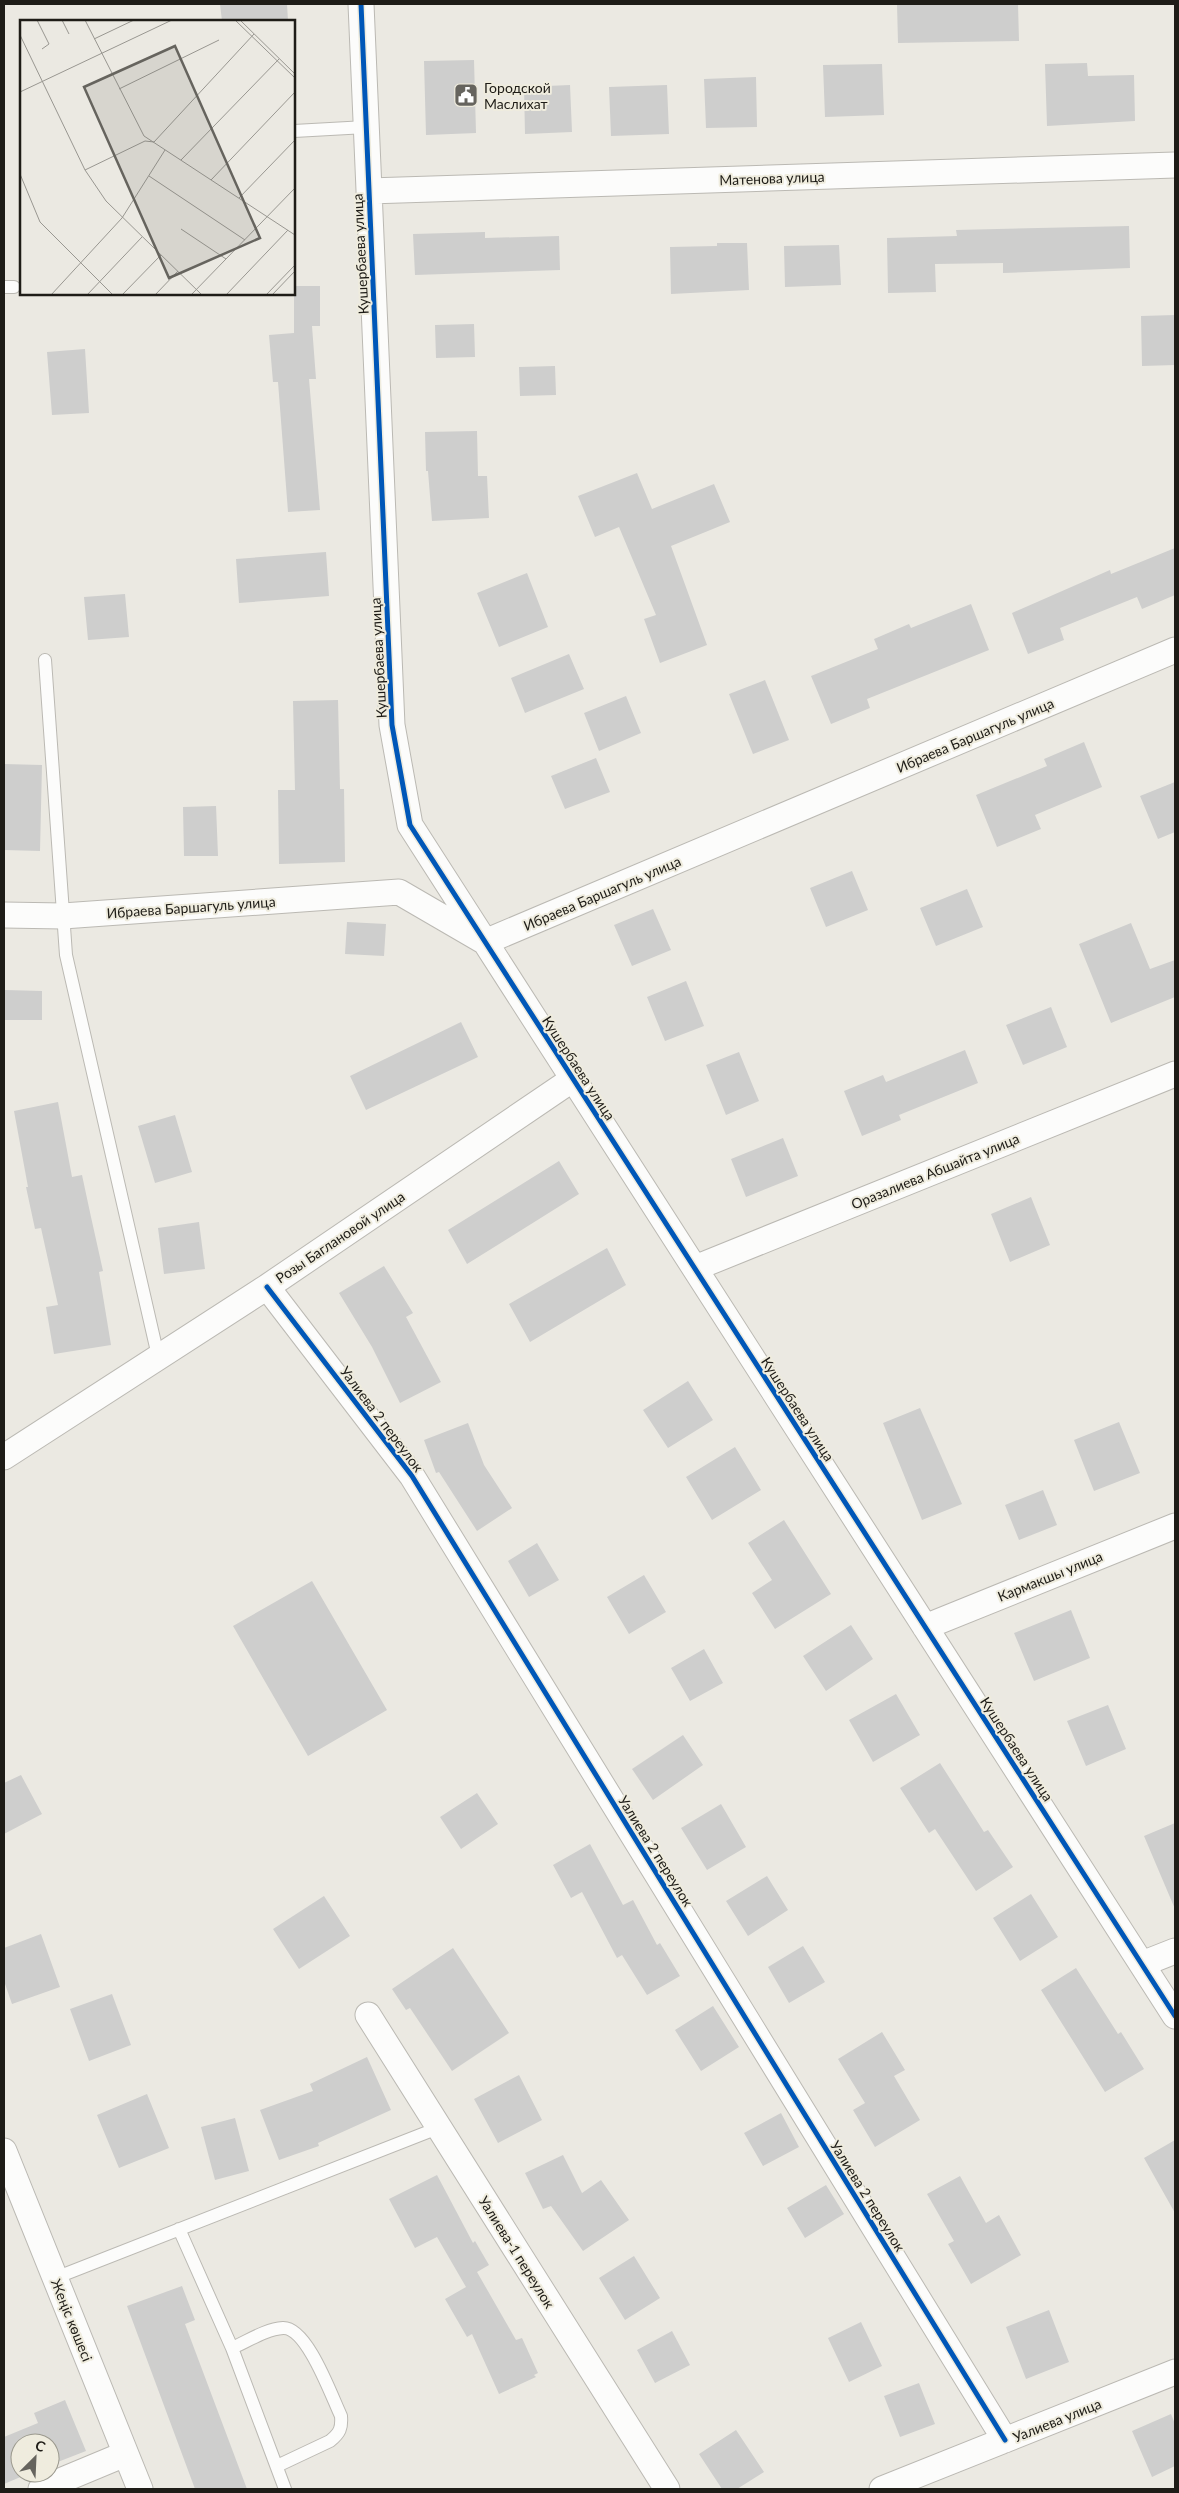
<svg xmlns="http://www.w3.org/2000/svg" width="1179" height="2493" font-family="Lato,sans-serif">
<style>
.building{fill:#cececd}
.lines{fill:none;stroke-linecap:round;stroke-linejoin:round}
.lane-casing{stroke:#bbb9b3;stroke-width:14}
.street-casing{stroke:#bbb9b3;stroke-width:27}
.lane{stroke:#fcfcfb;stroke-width:12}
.street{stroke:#fcfcfb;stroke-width:25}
.cycleway-casing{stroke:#efecde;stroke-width:8}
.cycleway{stroke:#0057b8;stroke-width:5}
.labels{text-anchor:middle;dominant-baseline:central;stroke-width:4;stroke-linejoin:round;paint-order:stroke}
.poi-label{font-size:14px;fill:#1e1c17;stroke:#efecde;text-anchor:start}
.street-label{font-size:14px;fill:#1e1c17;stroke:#efecde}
.inset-road{fill:none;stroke:#999791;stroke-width:1}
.view{fill:#66645e;fill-opacity:0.15;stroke:#66645e;stroke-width:2.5}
.inset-edge{fill:none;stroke:#1e1c17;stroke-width:2.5}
</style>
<rect width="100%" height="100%" fill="#ebe9e2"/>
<!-- building -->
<path class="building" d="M220,4H287L288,21H222Z
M897,4H1018L1019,41L898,43Z
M474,60L476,133L426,135L424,61Z
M1087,63L1088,76L1134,75L1135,121L1047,126L1045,64Z
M882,64L884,115L825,117L823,65Z
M756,77L757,127L706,128L704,79Z
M570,85L572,132L525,134L524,87Z
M667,85L669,134L611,136L609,87Z
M1129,226L1130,268L1003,273V263L935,264L936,292L888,293L887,238L957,236L956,230Z
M485,232V238L559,236L560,270L415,275L413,234Z
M717,243H747L749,290L671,294L670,247L717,246Z
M839,245L841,285L785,287L784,246Z
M294,286H320V326H312L316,379H309L320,510L288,512L278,382H273L269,335L294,333Z
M1175,315V365L1142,366L1141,316Z
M474,324L475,357L436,358L435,325Z
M85,349L89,413L52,415L47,352Z
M555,366L556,395L520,396L519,367Z
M477,431L478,476H487L489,518L432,521L428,471H426L425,432Z
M637,473L652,509L714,484L730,522L671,546L707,645L660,663L644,619L656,615L619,527L595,537L578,496Z
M1175,548V595L1142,609L1137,597L1060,628L1064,640L1028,654L1012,613L1110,570L1111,574Z
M326,552L329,596L239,603L236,559Z
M527,573L548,627L499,647L477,593Z
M125,594L129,637L88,640L84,597Z
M971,604L989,650L867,699L870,708L831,724L811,676L878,649L874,639L909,624L911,628Z
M569,654L584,689L525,713L511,678Z
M765,680L789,740L753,754L729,694Z
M626,696L641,733L599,751L584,713Z
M338,700L340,789H344L345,862L279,864L278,790H295L293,701Z
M1084,742L1102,787L1035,815L1041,829L997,847L976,795L1047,766L1044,759Z
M596,758L610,792L565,809L551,776Z
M4,764L42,765L40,851L4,850Z
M1175,782V832L1158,839L1140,796Z
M216,806L218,856H184L183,807Z
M852,871L868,910L826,927L810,888Z
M967,889L983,927L936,946L920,908Z
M653,909L671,950L632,966L614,925Z
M347,922L386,924L384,956L345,954Z
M1131,923L1150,969L1175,960V997L1111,1023L1079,944Z
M686,981L704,1026L665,1041L647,997Z
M5,990L42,991V1020H5Z
M1051,1007L1067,1047L1023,1065L1006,1025Z
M461,1022L478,1057L366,1110L350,1076Z
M965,1050L978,1083L899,1115L901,1120L862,1136L844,1091L883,1075L886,1082Z
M739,1052L759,1101L726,1115L706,1065Z
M58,1102L72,1177L82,1175L91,1217L103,1271L99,1272L111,1345L54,1354L46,1307L58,1305L41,1228L35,1229L26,1187H28L14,1111Z
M175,1115L192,1172L155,1183L138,1126Z
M783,1138L798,1176L746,1197L731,1159Z
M559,1161L579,1194L467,1264L448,1230Z
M1031,1197L1050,1245L1010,1262L991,1214Z
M199,1222L205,1269L164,1274L158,1228Z
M607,1248L626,1285L530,1342L509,1304Z
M384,1266L413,1313L406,1317L441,1382L400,1403L372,1347L339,1293Z
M688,1381L713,1420L668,1448L643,1410Z
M920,1408L962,1504L922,1520L883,1423Z
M1119,1422L1140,1473L1094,1491L1074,1440Z
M468,1423L484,1465L512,1508L477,1531L439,1472L436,1473L424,1440Z
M735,1447L761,1490L712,1520L686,1477Z
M1043,1490L1057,1525L1019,1540L1005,1505Z
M784,1520L831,1594L775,1629L752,1593L772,1580L748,1543Z
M537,1543L559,1580L529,1597L508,1561Z
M644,1575L666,1612L629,1634L607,1597Z
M312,1581L387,1710L308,1756L233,1626Z
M1071,1610L1090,1658L1034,1681L1014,1633Z
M851,1625L873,1659L826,1691L803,1656Z
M704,1649L723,1683L690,1701L671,1668Z
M896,1694L920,1735L873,1762L849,1720Z
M1108,1705L1126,1749L1086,1766L1067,1721Z
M683,1735L703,1765L653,1800L632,1769Z
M940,1763L984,1832L988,1830L1013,1867L976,1891L935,1829L929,1833L900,1788Z
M21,1775L42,1814L4,1834V1783Z
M477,1793L498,1824L461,1849L440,1817Z
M721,1804L746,1847L707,1870L681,1828Z
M1175,1823V1909L1144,1836Z
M590,1844L623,1905L633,1900L657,1945L660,1943L680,1976L647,1995L622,1955L617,1958L582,1892L571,1898L553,1865Z
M767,1876L788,1910L748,1936L726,1901Z
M1031,1894L1058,1937L1020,1961L993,1918Z
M324,1896L350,1936L299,1969L273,1929Z
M41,1934L60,1987L12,2004L4,1981V1948Z
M803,1946L825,1982L789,2003L768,1967Z
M453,1948L509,2033L452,2071L410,2008L406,2010L392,1989Z
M1076,1968L1118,2034L1121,2032L1144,2069L1105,2092L1041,1990Z
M112,1994L131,2045L89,2061L70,2009Z
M713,2006L739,2047L701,2071L675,2030Z
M882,2032L905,2070L894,2076L920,2120L875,2147L853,2110L865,2103L838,2059Z
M367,2057L391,2110L318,2143L319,2146L279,2160L260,2110L313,2091L310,2084Z
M519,2075L542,2120L498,2143L474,2099Z
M147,2094L169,2148L119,2168L97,2115Z
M781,2113L799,2147L763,2166L744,2133Z
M235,2118L249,2171L215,2180L201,2127Z
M1175,2140V2213L1144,2158Z
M563,2155L582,2193L601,2180L629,2220L583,2251L551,2206L543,2209L525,2173Z
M437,2175L473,2243L475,2241L489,2265L477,2272L516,2340L522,2338L538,2373L534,2375L536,2377L499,2394L472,2334L467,2337L445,2299L466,2287L437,2237L415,2248L389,2199Z
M960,2176L986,2223L999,2215L1021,2255L971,2284L948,2244L954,2241L927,2194Z
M826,2185L844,2214L805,2238L787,2208Z
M634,2256L660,2298L625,2320L599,2278Z
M182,2286L195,2320L185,2324L247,2489H195L127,2306Z
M1049,2310L1069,2362L1026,2379L1006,2327Z
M861,2322L882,2366L849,2382L828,2338Z
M672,2331L690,2365L655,2383L637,2350Z
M919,2383L935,2424L900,2437L884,2396Z
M65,2400L86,2451L50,2465V2443H20V2473H30L4,2484V2437L38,2423L34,2413Z
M1171,2414L1175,2424V2466L1152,2477L1132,2431Z
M736,2430L764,2472L737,2489H722L699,2454Z"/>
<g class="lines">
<!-- lane casing -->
<g class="lane-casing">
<path id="lane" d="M294,131L366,127
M4,287H14
M45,660L66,955L158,1356
M179,2229L232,2348L285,2489
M55,2278L438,2128
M232,2348C248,2341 266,2329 283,2328C307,2327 331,2395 341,2416C342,2428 340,2433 330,2441L277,2466"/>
</g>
<!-- street casing -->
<g class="street-casing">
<path id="street" d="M361,4L392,725L410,825L1175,2016
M369,191L1175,165
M4,915L63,916L399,892L485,942L1175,650
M695,1268L1175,1074
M267,1287L412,1476L1005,2440
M4,1457L267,1287L573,1079
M925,1627L1175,1526
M1142,1964L1175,1951
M368,2015L667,2489
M4,2151L140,2489
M41,2489L125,2454
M882,2489L1175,2372"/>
</g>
<!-- lane -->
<use href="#lane" class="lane"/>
<!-- street -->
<use href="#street" class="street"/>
<!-- cycleway casing -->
<g class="cycleway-casing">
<path id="cycleway" d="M361,4L392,725L410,825L1175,2016
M267,1287L412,1476L1005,2440"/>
</g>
<!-- cycleway -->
<use href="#cycleway" class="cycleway"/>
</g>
<!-- icons -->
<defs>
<g id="civic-square" transform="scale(1.25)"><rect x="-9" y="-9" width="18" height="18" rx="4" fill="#66645e" stroke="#efecde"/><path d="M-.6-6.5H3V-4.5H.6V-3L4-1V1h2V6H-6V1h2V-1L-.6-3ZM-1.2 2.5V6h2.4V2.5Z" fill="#fff"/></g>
</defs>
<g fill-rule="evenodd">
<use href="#civic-square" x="466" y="95"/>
</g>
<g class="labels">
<!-- poi labels -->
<g class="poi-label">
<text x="484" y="87">Городской<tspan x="484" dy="16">Маслихат</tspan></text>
</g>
<!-- street labels -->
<g class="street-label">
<text transform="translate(772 178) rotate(-2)">Матенова улица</text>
<text transform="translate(360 254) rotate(-93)">Кушербаева улица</text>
<text transform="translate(378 658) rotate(-93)">Кушербаева улица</text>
<text transform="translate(975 735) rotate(-23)">Ибраева Баршагуль улица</text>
<text transform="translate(602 893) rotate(-23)">Ибраева Баршагуль улица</text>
<text transform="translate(191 907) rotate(-4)">Ибраева Баршагуль улица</text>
<text transform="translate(579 1068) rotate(57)">Кушербаева улица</text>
<text transform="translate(935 1171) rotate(-22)">Оразалиева Абшайта улица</text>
<text transform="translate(340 1237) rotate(-34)">Розы Баглановой улица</text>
<text transform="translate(798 1409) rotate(57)">Кушербаева улица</text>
<text transform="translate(382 1419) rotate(53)">Уалиева 2 переулок</text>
<text transform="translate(1050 1576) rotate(-22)">Кармакшы улица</text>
<text transform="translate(1017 1749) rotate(57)">Кушербаева улица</text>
<text transform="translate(656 1851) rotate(58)">Уалиева 2 переулок</text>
<text transform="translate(868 2196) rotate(58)">Уалиева 2 переулок</text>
<text transform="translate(517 2252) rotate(58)">Уалиева-1 переулок</text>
<text transform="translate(72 2320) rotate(68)">Жеңіс көшесі</text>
<text transform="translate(1057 2420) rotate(-22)">Уалиева улица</text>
</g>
</g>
<!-- overview -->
<g transform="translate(20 20)">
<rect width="275" height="275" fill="#ebe9e2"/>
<path class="inset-road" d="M17,0L29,24L22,29M42,0L49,14M65,0L124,116L275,215M215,0L275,58M220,0L275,54M0,15L65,150L86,181L182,275M74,19L114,0M99,69L199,20M0,72L152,0M161,140L259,39M65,150L125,121L134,122L234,14M0,154L20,202L93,275M129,156L225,220M191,160L275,72M219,178L275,120M161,209L206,239M31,275L102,198L145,130M67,275L122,217M102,275L141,235M135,275L158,251M171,275L275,168M206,275L268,210M246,275L275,245M252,275L275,251"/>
<path class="view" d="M155,26L240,218L149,258L64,67Z"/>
<rect width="275" height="275" class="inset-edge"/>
</g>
<!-- border -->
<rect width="1179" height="2493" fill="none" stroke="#1e1c17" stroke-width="10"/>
<!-- north arrow -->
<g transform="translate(35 2458) rotate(24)"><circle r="24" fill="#efecde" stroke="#9b998e"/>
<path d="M0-4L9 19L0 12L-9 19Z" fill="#66645e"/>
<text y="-8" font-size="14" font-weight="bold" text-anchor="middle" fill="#1e1c17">С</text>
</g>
</svg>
